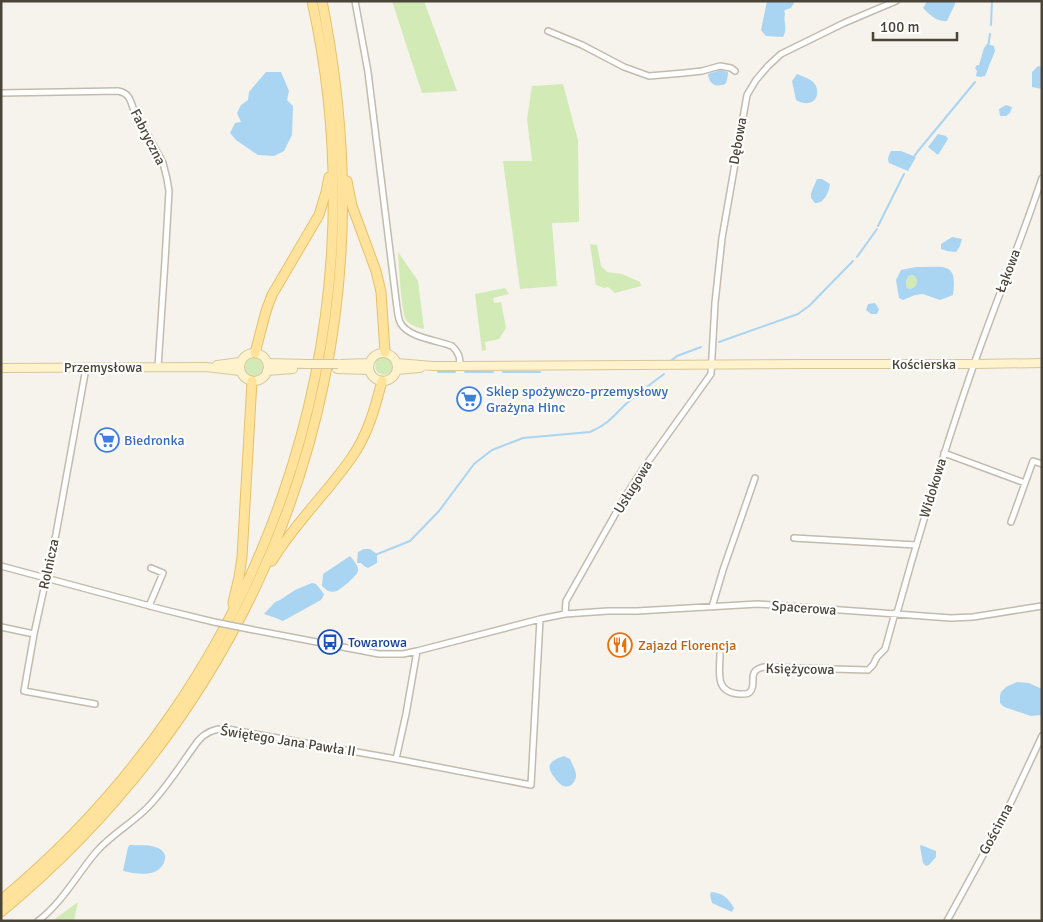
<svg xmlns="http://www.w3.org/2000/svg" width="1043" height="922" font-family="Signika,sans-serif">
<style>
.green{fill:#d2eab5}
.water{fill:#a9d4f2;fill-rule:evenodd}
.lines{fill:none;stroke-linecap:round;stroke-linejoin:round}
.stream{stroke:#a9d4f2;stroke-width:2}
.minor-casing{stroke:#c2bbae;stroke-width:8}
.secondary-casing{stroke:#d6c79b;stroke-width:10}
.primary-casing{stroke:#e6c16a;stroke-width:11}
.minor{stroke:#fff;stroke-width:5}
.secondary{stroke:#fff3cd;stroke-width:8}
.primary{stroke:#ffe39c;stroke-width:9}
.minor-bridge-casing{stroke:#c2bbae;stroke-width:8;stroke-linecap:butt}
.secondary-bridge-casing{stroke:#d6c79b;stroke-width:10;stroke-linecap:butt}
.minor-bridge{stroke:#fff;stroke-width:5}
.secondary-bridge{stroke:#fff3cd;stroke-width:8}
.labels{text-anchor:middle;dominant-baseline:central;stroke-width:4.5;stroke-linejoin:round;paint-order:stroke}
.street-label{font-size:14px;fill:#4b4439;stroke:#fff}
.shop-label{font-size:14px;fill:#366cbe;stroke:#fff;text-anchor:start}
.transit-label{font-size:14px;fill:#164399;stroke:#fff;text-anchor:start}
.food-label{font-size:14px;fill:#c56008;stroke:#fff;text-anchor:start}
</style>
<rect width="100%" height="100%" fill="#f6f3ec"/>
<!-- green -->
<path class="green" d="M392,1H424L457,91L422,93Z
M563,84L578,140L579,222L552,223L557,286L520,289L503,161H532L527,119L532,86Z
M590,244L597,245L601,266L607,272L622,274L640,282L641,286L615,293L608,287L604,288L596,285Z
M398,252L418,281L424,329C418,328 410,325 406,320C401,311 399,265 398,252Z
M913,275C918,279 918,282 915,287L910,289L907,288C905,283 906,281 909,276Z
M505,288L509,294L493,298L494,303L501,302L506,328L499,339L485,342L486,350L482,351L475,294Z
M375 366a9 9 0 1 1 18 0a9 9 0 1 1-18 0Z
M245 367a9 9 0 1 1 18 0a9 9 0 1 1-18 0Z
M78,902L74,921H52Z"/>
<!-- water -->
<path class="water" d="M767,1H795L791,8L785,10L784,11L785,13C783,23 788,28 783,37L766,36L761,30Z
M927,1H955V4L947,21C937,22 930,15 923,8Z
M987,44L994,46L995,51L985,76L980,77L976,76L977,71L975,68L977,65H979L984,48Z
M1038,66L1042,67V89L1032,87V72Z
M720,70L728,72C728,75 727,82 725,84C724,85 722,85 721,85C713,87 709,82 708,74Z
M266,72H281L289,91L287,100L293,106L292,135L284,151L274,156L258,155L236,140L230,133L235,123L241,122L237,113L241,105L248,100L249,92Z
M797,74C802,76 808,78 812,81C820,87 819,102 808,103C804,104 800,102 796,100L792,81Z
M1006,105L1012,107L1010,113L1006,116H1000L999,109Z
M938,134L946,136L948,139L938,155L928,147Z
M891,151H901L916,157L908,171L889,163C887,158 889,155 891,151Z
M817,179H822L830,184C829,192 824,204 815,203L811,198V193Z
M952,237L962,239L960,246L956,252L947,251L941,249V244Z
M916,267C943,268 958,260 953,295L940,300L923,294L915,295L903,300L899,298L896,280L901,270ZM913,275C918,279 918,282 915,287L910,289L907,288C905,283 906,280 909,276Z
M875,303L879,309L877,314H871L866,310L868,304Z
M364,549H370L377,554V563L368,568L364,566L361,563H357L358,552Z
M350,556C353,560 359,566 358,571C357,576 341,589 337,591C333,592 332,592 328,591L322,586L323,574Z
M312,583L316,584L324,594L323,597L321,600L283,621L276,618L264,614L275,602L280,600L295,590Z
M1017,682L1029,683L1042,689V715L1031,716L1004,707L1000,703V696L1001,692L1006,687Z
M564,756L570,759C572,764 575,769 576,774C577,780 571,789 564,786C560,785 557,781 555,778C545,766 549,761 564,756Z
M130,845C139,846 149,844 158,848C172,854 163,871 151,873C142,875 132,873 123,871L128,847Z
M921,845L936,851V857L929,865L926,866L923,863L920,846Z
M711,892C723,893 728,898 734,908L732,912L712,903L710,895Z"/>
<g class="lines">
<!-- stream -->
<path class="stream" d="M991,25L992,1
M988,47L990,34
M913,158L918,151L975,82
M878,226L904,174
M857,257L877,229
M719,342L798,314L809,306L853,261
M671,361L677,356L701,347
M438,372H455
M465,372H493
M503,372H540
M375,555L410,541L439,511L474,464L492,450L523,438L590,432C609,424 613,416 627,403C639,393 652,383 664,374"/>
<!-- minor casing -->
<g class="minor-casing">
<path id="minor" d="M355,1L368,72L397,308C398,313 398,319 401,324C410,338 437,340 452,346C459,353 460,357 460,366
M548,31L582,45L624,67L649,76L684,73L702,71L720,66L731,68L735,71
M1,93L118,91C128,93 130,98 133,108L163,163L167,179L169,191L165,261L158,367
M86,368L56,534L34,634L24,691L95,704
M944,453L1025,483
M1011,522L1033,461L1042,464
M794,538L916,545
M1,566L165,610L214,622
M149,606L163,573L151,568
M712,607L723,570L755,478
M897,613C920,530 945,448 973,367C995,304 1021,241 1042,178
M565,614L566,601L625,497L643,469L711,374L715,303L722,238L747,95L756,80L768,66L781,54L844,23L896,1
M1,627L34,634
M249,629L379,654H403L417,651L540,619L565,614L608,611H637L758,604L951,618L973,617L1042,606
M720,654C720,672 714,692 739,694C742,694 747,695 750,692C758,684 745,671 764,667L868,670L873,665L877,657L885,649L895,613
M396,759L406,714L417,651
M38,921C63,902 77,874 97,851C112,834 131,824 147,808C166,789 181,764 198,741C206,732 215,728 227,729L396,759L531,785L540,619
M947,921L1005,815L1042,736"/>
</g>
<!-- secondary casing -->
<g class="secondary-casing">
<path id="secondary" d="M369 367a14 14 0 1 1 28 0a14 14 0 1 1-28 0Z
M240 367a14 14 0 1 1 28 0a14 14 0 1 1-28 0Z
M268,363L308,364
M397,363L433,366H460L806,364H974L1042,363
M341,364L369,363
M217,365L240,362
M1,368L206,367L240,371
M337,369L369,370
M397,370L420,368
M267,371L293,369"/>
</g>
<!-- primary casing -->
<g class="primary-casing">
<path id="primary" d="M347,181L352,206L376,271L381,292L385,352
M255,353L266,311L272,295L319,215L326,192L329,177
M272,561C294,524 328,492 352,457C368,434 375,408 382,381
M233,604V602L239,577L242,557L252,381
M1,900C264,683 386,335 312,1
M1,912C224,728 352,458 342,168C340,112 333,56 322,1"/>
</g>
<!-- minor -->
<use href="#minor" class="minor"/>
<!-- secondary -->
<use href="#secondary" class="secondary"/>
<!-- primary -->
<use href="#primary" class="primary"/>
<!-- minor-bridge casing -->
<g class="minor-bridge-casing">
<path id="minor-bridge" d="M214,622L249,629"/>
</g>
<!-- secondary-bridge casing -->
<g class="secondary-bridge-casing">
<path id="secondary-bridge" d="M308,364H338"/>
</g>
<!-- minor-bridge -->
<use href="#minor-bridge" class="minor-bridge"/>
<!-- secondary-bridge -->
<use href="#secondary-bridge" class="secondary-bridge"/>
</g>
<!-- icons -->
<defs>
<g id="supermarket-ring" transform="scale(1.25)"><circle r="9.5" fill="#fff" stroke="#3f7fe0" stroke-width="1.5"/><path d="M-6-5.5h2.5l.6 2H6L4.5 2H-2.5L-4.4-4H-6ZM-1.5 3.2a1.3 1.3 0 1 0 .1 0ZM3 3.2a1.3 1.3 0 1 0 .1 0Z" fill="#3f7fe0"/></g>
<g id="bus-ring" transform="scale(1.25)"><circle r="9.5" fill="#fff" stroke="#1a4fb4" stroke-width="1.5"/><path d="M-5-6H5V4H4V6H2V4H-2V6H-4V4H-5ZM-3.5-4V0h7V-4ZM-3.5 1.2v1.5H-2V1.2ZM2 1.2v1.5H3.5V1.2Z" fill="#1a4fb4"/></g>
<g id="restaurant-ring" transform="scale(1.25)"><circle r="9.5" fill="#fff" stroke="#e8710a" stroke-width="1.5"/><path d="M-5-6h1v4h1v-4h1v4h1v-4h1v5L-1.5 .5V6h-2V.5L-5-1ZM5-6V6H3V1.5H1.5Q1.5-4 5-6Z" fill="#e8710a"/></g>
</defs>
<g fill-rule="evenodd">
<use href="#supermarket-ring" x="469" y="399"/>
<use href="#supermarket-ring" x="107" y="440"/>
<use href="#bus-ring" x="330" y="642"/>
<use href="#restaurant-ring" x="620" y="645"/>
</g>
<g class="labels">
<!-- street labels -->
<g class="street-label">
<text transform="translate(148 137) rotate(63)">Fabryczna</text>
<text transform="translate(738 141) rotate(-80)">Dębowa</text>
<text transform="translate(1008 271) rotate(-69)">Łąkowa</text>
<text x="924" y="364">Kościerska</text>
<text x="103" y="367">Przemysłowa</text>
<text transform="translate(633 487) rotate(-58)">Usługowa</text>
<text transform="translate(933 488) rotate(-73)">Widokowa</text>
<text transform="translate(49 564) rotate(-78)">Rolnicza</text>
<text transform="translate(804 608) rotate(4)">Spacerowa</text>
<text transform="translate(800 669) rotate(1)">Księżycowa</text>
<text transform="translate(288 741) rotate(9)">Świętego Jana Pawła II</text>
<text transform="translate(996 829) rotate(-62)">Gościnna</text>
</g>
<!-- shop labels -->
<g class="shop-label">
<text x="486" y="391">Sklep spożywczo-przemysłowy<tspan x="486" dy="16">Grażyna Hinc</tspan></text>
<text x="124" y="440">Biedronka</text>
</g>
<!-- transit labels -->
<g class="transit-label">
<text x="348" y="642">Towarowa</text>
</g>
<!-- food labels -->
<g class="food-label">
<text x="638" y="645">Zajazd Florencja</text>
</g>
</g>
<!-- border -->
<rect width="1043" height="922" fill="none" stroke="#4b4439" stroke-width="5"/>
<!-- scale -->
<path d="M873 32v8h84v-8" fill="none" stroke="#4b4439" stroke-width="2.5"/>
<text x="880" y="32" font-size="15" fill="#4b4439" stroke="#ffffff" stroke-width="4" paint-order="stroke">100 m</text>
</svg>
